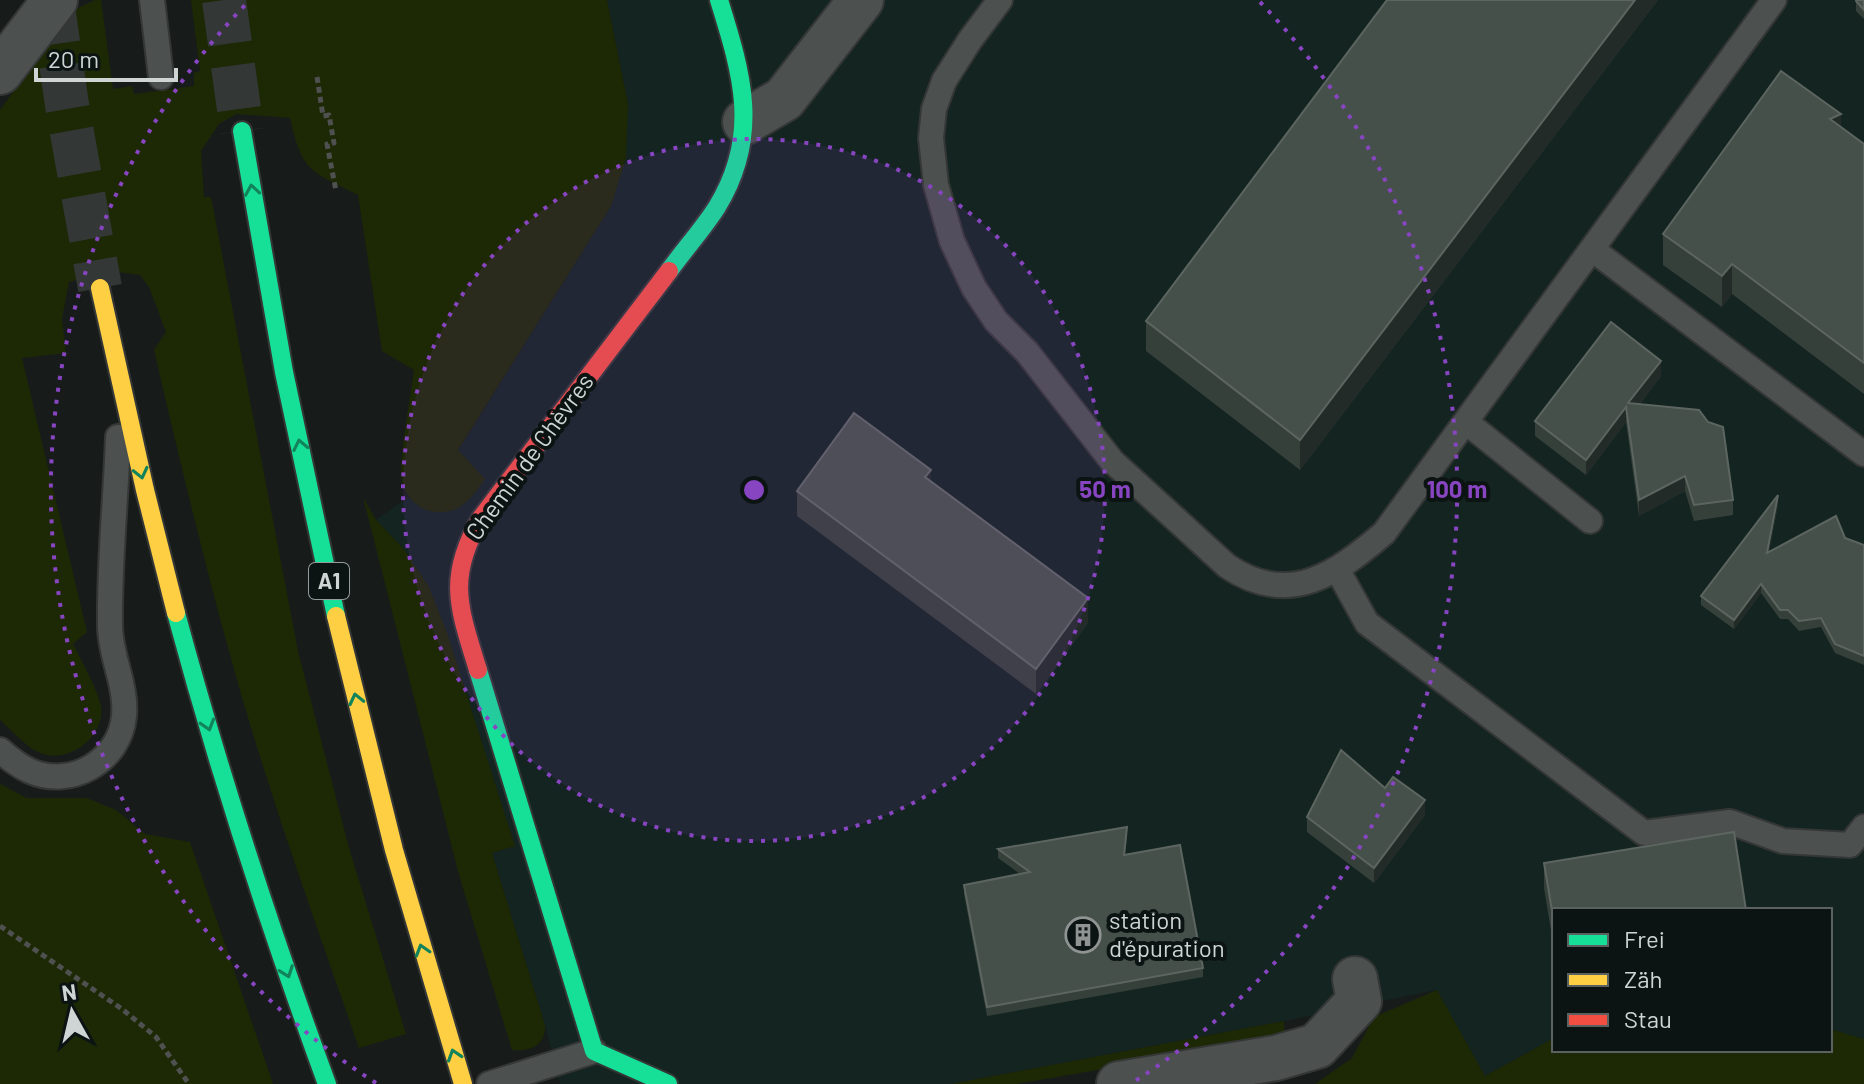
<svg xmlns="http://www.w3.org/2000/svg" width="1864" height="1084" font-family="Barlow,sans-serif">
	<rect width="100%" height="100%" fill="#171c1b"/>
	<polygon fill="#142421" points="607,0 1864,0 1864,1039 1830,1029 1830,910 1554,910 1554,1038 1485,1076 1436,990 1284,1021 951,1084 560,1084 545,1025 492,853 515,846 376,520 408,497 422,508 485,479 458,451 611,206 628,104"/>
	<g fill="#1d2805">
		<path d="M95 0H101L113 89 132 86 134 94 194 86V73L200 71 191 0H607L628 104 626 158 611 206 458 450 485 479C473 496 461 514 437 512 419 511 407 499 402 482 398 464 411 393 414 370L382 351 358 195C311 171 302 173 290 118L236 114 219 124 201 151 204 197H211L298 651 349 848 406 1034 359 1048C316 924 271 800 235 673 205 566 179 458 154 350L166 332 149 287 140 275 109 271 69 282 62 319 66 353 22 358 87 632 73 644C81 660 98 690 101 706 106 738 66 766 38 752 24 746 11 729 0 720V110L63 23 78 8Z"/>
		<path d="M363 497 376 520 403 548 429 587 447 633 515 846 492 853 545 1025C546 1046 530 1052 512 1050L459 875Z"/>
		<polygon points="0,784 27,798 87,798 116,810 145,834 190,842 273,1084 0,1084"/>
		<polygon points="1437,990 1485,1076 1554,1038 1554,1050 1830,1050 1830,1029 1864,1039 1864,1084 1315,1084 1352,1058 1374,1017"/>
		<polygon points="1284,1021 1285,1038 1016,1084 951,1084"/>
	</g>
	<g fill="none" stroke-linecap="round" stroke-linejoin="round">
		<g stroke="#333837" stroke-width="44" stroke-dasharray="44 22" stroke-linecap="butt">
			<polyline points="52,0 67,105 100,288"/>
			<polyline points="224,0 242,131"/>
		</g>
		<defs>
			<g id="lane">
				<polyline points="152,0 161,77"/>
				<path d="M1000 0 970 40 944 81 934 109 931 138 936 185 952 241 974 288 996 321 1027 352 1112 461 1227 566C1289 608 1336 574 1384 533L1774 0"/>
				<polyline points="1593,250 1864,454"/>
				<polyline points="1466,422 1590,521"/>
				<polyline points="1337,569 1367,623 1644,833 1730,822 1783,841 1850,845 1864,827"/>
				<path d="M0 750C9 758 18 766 30 771 71 789 120 761 124 716 127 685 110 656 110 626 109 563 116 499 118 437"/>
				<polyline points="489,1084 594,1051"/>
			</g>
			<g id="street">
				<polyline points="0,72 55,0"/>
				<polyline points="745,122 784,99 861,0"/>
				<polyline points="1119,1084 1276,1058 1317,1046 1359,1001 1355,979"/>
			</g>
			<g id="fast">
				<polyline points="242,131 284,372 336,616"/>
				<path d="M669 271C684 250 703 229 717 207 761 135 742 74 719 0"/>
				<path d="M176 613C219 772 270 929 327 1084"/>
				<polyline points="478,670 594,1051 668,1084"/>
			</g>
			<g id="slow">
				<polyline points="100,288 145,490 176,613"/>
				<polyline points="336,616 394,850 463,1084"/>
			</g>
			<path id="jam" d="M478 670C459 608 446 578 481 518L669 271"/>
		</defs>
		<use href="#lane" stroke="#343736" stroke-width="28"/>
		<use href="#street" stroke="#343736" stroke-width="48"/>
		<use href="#fast" stroke="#343736" stroke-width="22"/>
		<use href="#slow" stroke="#343736" stroke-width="22"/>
		<use href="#jam" stroke="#343736" stroke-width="22"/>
		<g stroke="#4e5150" stroke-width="5" stroke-dasharray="6 4" stroke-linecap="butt">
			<polyline points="317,77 323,116 329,115 334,143 327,144 336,191"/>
			<polyline points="0,926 122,1009 156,1037 189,1084"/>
		</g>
		<use href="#lane" stroke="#4c504f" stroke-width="24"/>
		<use href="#street" stroke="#4c504f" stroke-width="44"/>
		<use href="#fast" stroke="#16e098" stroke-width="18"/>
		<use href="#slow" stroke="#ffcf43" stroke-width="18"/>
		<use href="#jam" stroke="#f24e42" stroke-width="18"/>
	</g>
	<g fill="#36403b">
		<polygon points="1387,0 1658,0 1300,470 1146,351 1146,321"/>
		<polygon points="1864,0 1864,19 1856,11 1856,1"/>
		<polygon points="1841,127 1864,144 1864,394 1732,294 1722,307 1663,265 1663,234"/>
		<polygon points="1661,376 1639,405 1733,500 1733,515 1694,521 1685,491 1639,516 1626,422 1586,475 1535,436 1535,421"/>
		<polygon points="931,481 1088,623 1036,694 797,516 797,491"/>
		<polygon points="1778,505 1769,552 1845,538 1864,545 1864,665 1835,653 1821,627 1799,631 1788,619 1780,619 1761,593 1734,629 1701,605 1701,596"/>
		<polygon points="1385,788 1425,815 1374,883 1307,832 1307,817"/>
		<polygon points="1127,836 1125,855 1203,968 1203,977 987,1016 964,894 964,885 1020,874 998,858 998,849"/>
		<polygon points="1544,863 1554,910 1554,948 1544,888"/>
	</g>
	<g fill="#222b27">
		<polygon points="1635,0 1658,0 1300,470 1300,440"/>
		<polygon points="1841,114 1841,145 1830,119"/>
		<polygon points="1732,264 1732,294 1722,307 1722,276"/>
		<polygon points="1661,361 1661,376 1628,419 1628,403"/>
		<polygon points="1626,407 1626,422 1586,475 1586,460"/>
		<polygon points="931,470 931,494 925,477"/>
		<polygon points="1685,476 1685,491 1639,516 1639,500"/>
		<polygon points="1778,495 1778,505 1767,562 1767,553"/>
		<polygon points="1761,584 1761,593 1734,629 1734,620"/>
		<polygon points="1088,598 1088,623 1036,694 1036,669"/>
		<polygon points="1425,800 1425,815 1374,883 1374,868"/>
	</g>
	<g fill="#46504b" stroke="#5c6560" stroke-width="2">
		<polygon points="1387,0 1635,0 1300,440 1146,321"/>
		<polygon points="1857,0 1864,0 1864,10 1856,1"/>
		<polygon points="1781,71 1841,114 1830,119 1864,144 1864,363 1732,264 1722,276 1663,234"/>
		<polygon points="1611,322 1661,361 1628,403 1699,410 1708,422 1723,427 1733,500 1694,505 1685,476 1639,500 1626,407 1586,460 1535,421"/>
		<polygon points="854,413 931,470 925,477 1088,598 1036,669 797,491"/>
		<polygon points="1778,495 1767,553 1836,516 1845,538 1864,545 1864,656 1835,644 1821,618 1799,621 1788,610 1780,610 1761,584 1734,620 1701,596"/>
		<polygon points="1341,750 1385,788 1393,777 1425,800 1374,868 1307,817"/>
		<polygon points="1127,827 1124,855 1180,845 1203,968 987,1007 964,885 1030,872 998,849"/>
		<polygon points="1734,832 1746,910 1554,910 1554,923 1544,863"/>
	</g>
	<defs><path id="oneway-chevron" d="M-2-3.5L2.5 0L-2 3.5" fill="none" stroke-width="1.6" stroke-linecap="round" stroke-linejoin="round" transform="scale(2)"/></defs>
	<g stroke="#12845c">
		<use href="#oneway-chevron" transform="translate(252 190) rotate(-99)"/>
		<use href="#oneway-chevron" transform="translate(300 445) rotate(-102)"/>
		<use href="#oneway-chevron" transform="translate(141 473) rotate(77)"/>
		<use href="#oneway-chevron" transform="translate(356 699) rotate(-103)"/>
		<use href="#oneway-chevron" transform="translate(208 725) rotate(73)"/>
		<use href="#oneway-chevron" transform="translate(422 950) rotate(-107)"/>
		<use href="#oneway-chevron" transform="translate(287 972) rotate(70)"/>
		<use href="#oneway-chevron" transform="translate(454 1055) rotate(-108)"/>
	</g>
	<circle cx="754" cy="490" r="351" fill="#8845c2" fill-opacity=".12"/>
	<g fill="none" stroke="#8845c2" stroke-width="4" stroke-dasharray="4 8">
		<circle cx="754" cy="490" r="351"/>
		<path d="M376 1083A703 703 0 0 1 248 2M1260 2A703 703 0 0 1 1132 1083"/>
	</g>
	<defs>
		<symbol id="building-ring" viewBox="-11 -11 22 22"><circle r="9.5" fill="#0c1413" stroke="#8f9493" stroke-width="1.5"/><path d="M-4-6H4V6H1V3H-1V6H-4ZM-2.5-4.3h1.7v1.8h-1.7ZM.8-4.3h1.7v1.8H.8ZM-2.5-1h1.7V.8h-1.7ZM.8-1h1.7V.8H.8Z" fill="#8f9493"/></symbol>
	</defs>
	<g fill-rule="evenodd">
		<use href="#building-ring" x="1063" y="915" width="40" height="40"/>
	</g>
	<g text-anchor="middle" stroke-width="8" stroke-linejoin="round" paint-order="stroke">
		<rect fill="#0c1413" stroke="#949b9a" stroke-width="2" x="309" y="563" width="40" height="36" rx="6"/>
		<g font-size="22" font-weight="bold" fill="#cfd5d4">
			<text x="329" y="589">A1</text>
		</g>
		<g font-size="24" fill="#cfd5d4" stroke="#0c1413">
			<text transform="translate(530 457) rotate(-54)" y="8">Chemin de Chèvres</text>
		</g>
		<g font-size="24" fill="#cfd5d4" stroke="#0c1413" text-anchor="start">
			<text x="1109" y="929">station<tspan x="1109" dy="28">d'épuration</tspan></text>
		</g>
	</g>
	<circle cx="754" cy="490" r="12" fill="#8845c2" stroke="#0c1413" stroke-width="4"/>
	<g font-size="24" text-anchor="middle" font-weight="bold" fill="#8845c2" stroke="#0c1413" stroke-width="8" stroke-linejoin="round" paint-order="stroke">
		<text x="1105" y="498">50 m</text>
		<text x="1457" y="498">100 m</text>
	</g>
	<rect x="1552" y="908" width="280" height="144" fill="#0c1413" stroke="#5a6160" stroke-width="2"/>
	<rect x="1568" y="934" width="40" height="12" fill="#16e098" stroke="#5a6160" stroke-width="2"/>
	<text x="1624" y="948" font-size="24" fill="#cfd5d4">Frei</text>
	<rect x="1568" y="974" width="40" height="12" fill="#ffcf43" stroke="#5a6160" stroke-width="2"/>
	<text x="1624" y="988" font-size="24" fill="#cfd5d4">Zäh</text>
	<rect x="1568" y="1014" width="40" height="12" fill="#f24e42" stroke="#5a6160" stroke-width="2"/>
	<text x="1624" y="1028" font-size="24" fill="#cfd5d4">Stau</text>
	<g transform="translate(72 1012) rotate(352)" stroke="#0c1413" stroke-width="6" paint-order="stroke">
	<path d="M0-6L14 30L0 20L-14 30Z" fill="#cfd5d4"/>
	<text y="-12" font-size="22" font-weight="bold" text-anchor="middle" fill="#cfd5d4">N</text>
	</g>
	<path d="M36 68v12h140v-12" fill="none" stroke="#cfd5d4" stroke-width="4"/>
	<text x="48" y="68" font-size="24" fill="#cfd5d4" stroke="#0c1413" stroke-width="6" paint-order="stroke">20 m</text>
</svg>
